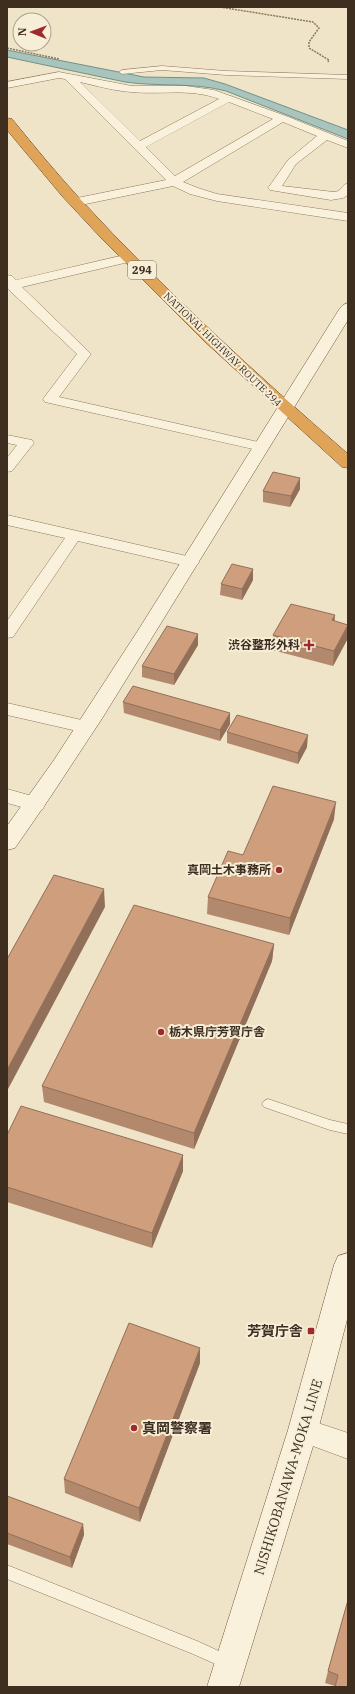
<svg xmlns="http://www.w3.org/2000/svg" width="355" height="1694" font-family="'IBM Plex Serif','Noto Sans JP',serif">
	<rect width="100%" height="100%" fill="#f0e4c8"/>
	<path fill="#a9c4bc" stroke="#6f938a" d="M7 50 144 77 204 78 225 84 348 130V139L226 91C192 82 159 87 125 82L7 57Z"/>
	<g fill="none" stroke-linecap="round" stroke-linejoin="round">
		<defs>
			<g id="lane">
				<polygon points="162,66 226,71 348,75 348,79 226,75 162,70 122,74 119,72 122,70"/>
				<polygon points="268,1099 330,1120 348,1124 348,1134 330,1130 264,1107 262,1104 264,1101"/>
				<polygon points="7,1565 197,1641 234,1658 236,1663 234,1668 229,1670 193,1654 7,1579"/>
			</g>
			<g id="street">
				<path d="M59 72 132 86H186L214 90 286 116 348 141V148L327 140 296 164 282 186 334 192C341 192 342 185 348 183V195L343 198 331 200 270 190 268 188 288 160 317 136 283 122 183 182 198 188 217 194 348 213V221L217 201 190 194 173 186 76 206 72 205 70 202 72 199 166 180 65 79 59 78 7 88V82ZM80 82C97 86 115 91 132 92 161 95 191 88 219 99L140 141ZM229 102 273 119 175 176 146 147Z"/>
				<polygon points="129,254 133,255 135,258 133,261 22,287 91,354 59,397 267,444 269,447 267,450 262,451 45,402 43,399 77,354 7,288 7,275 12,276 16,280"/>
				<polygon points="7,435 32,440 34,443 12,471 7,472 7,458 17,445 7,443"/>
				<polygon points="7,515 191,557 197,559 199,562 197,565 191,567 78,541 13,637 7,638 7,621 65,538 7,525"/>
				<polygon points="7,703 86,721 92,723 95,727 92,731 86,733 7,715"/>
				<polygon points="7,789 43,799 45,804 43,809 36,811 7,803"/>
				<polygon points="303,1418 348,1433 348,1459 294,1439 290,1430 294,1421"/>
			</g>
			<g id="secondary">
				<polygon points="348,303 348,320 103,717 51,796 15,848 7,850 7,826 54,760 137,632 340,308 343,305"/>
				<polygon points="348,1253 348,1316 318,1430 239,1687 207,1687 288,1430 334,1265 338,1256"/>
			</g>
			<path id="highway" d="M7 118 12 119C34 146 57 174 81 200 164 290 255 373 348 454V468L342 467 203 340 103 240 62 196 7 130Z"/>
		</defs>
		<use href="#lane" stroke="#8d765c" stroke-width="1"/>
		<use href="#street" stroke="#8d765c" stroke-width="1"/>
		<use href="#secondary" stroke="#6f573f" stroke-width="1"/>
		<use href="#highway" stroke="#5b4430" stroke-width="1"/>
		<g stroke="#8d765c" stroke-width="1.5" stroke-dasharray="2 1" stroke-linecap="butt">
			<polyline points="220,7 313,22 319,28 309,42 309,48 329,60 328,62"/>
			<polyline points="7,48 59,59"/>
		</g>
		<use href="#lane" fill="#faf1dc" fill-rule="evenodd"/>
		<use href="#street" fill="#faf1dc" fill-rule="evenodd"/>
		<use href="#secondary" fill="#faf1dc" fill-rule="evenodd"/>
		<use href="#highway" fill="#e0a458" fill-rule="evenodd"/>
	</g>
	<g fill="#b2896c">
		<polygon points="300,489 290,507 263,502 263,491"/>
		<polygon points="253,569 253,580 242,600 220,595 221,584"/>
		<polygon points="334,621 347,640 333,666 272,650 273,635"/>
		<polygon points="198,634 198,645 174,685 142,677 142,666"/>
		<polygon points="123,702 230,724 220,741 124,713"/>
		<polygon points="227,732 307,747 298,764 227,743"/>
		<polygon points="334,819 289,935 207,914 208,897 243,855"/>
		<polygon points="274,944 272,961 194,1149 44,1102 42,1086"/>
		<polygon points="7,1135 183,1171 152,1248 7,1202"/>
		<polygon points="200,1363 140,1522 65,1493 64,1479"/>
		<polygon points="7,1496 83,1524 84,1535 72,1568 7,1544"/>
		<polygon points="348,1600 348,1687 335,1686 325,1683 328,1671"/>
	</g>
	<g fill="#916f58">
		<polygon points="300,478 300,489 290,507 291,496"/>
		<polygon points="253,569 253,580 242,600 242,589"/>
		<polygon points="335,615 334,630 332,620"/>
		<polygon points="348,625 347,640 333,666 334,651"/>
		<polygon points="198,634 198,645 174,685 174,674"/>
		<polygon points="230,713 230,724 220,741 220,730"/>
		<polygon points="308,735 307,747 298,764 298,753"/>
		<polygon points="336,802 334,819 289,935 290,918"/>
		<polygon points="104,889 105,907 7,1091 7,1070"/>
		<polygon points="274,944 272,961 194,1149 194,1133"/>
		<polygon points="183,1155 183,1171 152,1248 152,1233"/>
		<polygon points="200,1348 200,1363 140,1522 139,1508"/>
		<polygon points="83,1524 84,1535 72,1568 70,1557"/>
	</g>
	<g fill="#cf9f7d" stroke="#916f58">
		<polygon points="273,472 300,478 291,496 263,491"/>
		<polygon points="232,564 253,569 242,589 221,584"/>
		<polygon points="291,604 335,615 332,620 348,625 334,651 273,635"/>
		<polygon points="167,626 198,634 174,674 142,666"/>
		<polygon points="133,686 230,713 220,730 123,702"/>
		<polygon points="237,715 308,735 298,753 227,732"/>
		<polygon points="273,786 336,802 290,918 208,897 228,851 243,855"/>
		<polygon points="54,875 104,889 7,1070 7,959"/>
		<polygon points="134,905 274,944 194,1133 42,1086"/>
		<polygon points="21,1106 183,1155 152,1233 7,1187 7,1135"/>
		<polygon points="129,1323 200,1348 139,1508 64,1479"/>
		<polygon points="7,1496 83,1524 70,1557 7,1533"/>
		<polygon points="348,1600 348,1687 335,1687 338,1675 328,1671"/>
	</g>
	<g fill="#9e2a2b" stroke="#f7eed8" stroke-width="1.5">
		<path d="M307 639h4v4h4v4h-4v4h-4v-4h-4v-4h4z"/>
		<circle cx="279" cy="870" r="4"/>
		<circle cx="161" cy="1032" r="4"/>
		<rect x="307" y="1327" width="8" height="8" rx="2"/>
		<circle cx="134" cy="1428" r="4"/>
	</g>
	<g text-anchor="middle" stroke-width="4" stroke-linejoin="round" paint-order="stroke">
		<g font-size="10" fill="#3d2e20" stroke="#f7eed8">
			<text transform="translate(223 349) rotate(44)" y="4">NATIONAL HIGHWAY ROUTE 294</text>
		</g>
		<rect fill="#f7eed8" stroke="#756857" stroke-width="1" x="128" y="261" width="28" height="18" rx="3"/>
		<g font-size="11" font-weight="bold" fill="#3d2e20">
			<text x="142" y="274">294</text>
		</g>
		<g font-size="12" font-weight="bold" fill="#3d2e20" stroke="#f7eed8" text-anchor="end">
			<text x="300" y="649">渋谷整形外科</text>
			<text x="271" y="874">真岡土木事務所</text>
			<text x="169" y="1036" text-anchor="start">栃木県庁芳賀庁舎</text>
		</g>
		<g font-size="14" font-weight="bold" fill="#3d2e20" stroke="#f7eed8" text-anchor="end">
			<text x="303" y="1336">芳賀庁舎</text>
			<text x="142" y="1433" text-anchor="start">真岡警察署</text>
		</g>
		<g font-size="14" fill="#3d2e20" stroke="#f7eed8">
			<text transform="translate(288 1477) rotate(-73)" y="5">NISHIKOBANAWA-MOKA LINE</text>
		</g>
	</g>
	<rect width="355" height="1694" fill="none" stroke="#3d2e20" stroke-width="16"/>
	<g transform="translate(32 32) rotate(271)"><circle r="19" fill="#f7eed8" stroke="#ada18e"/>
	<path d="M0-3L7 15L0 10L-7 15Z" fill="#9e2a2b"/>
	<text y="-6" font-size="11" font-weight="bold" text-anchor="middle" fill="#3d2e20">N</text>
	</g>
</svg>
